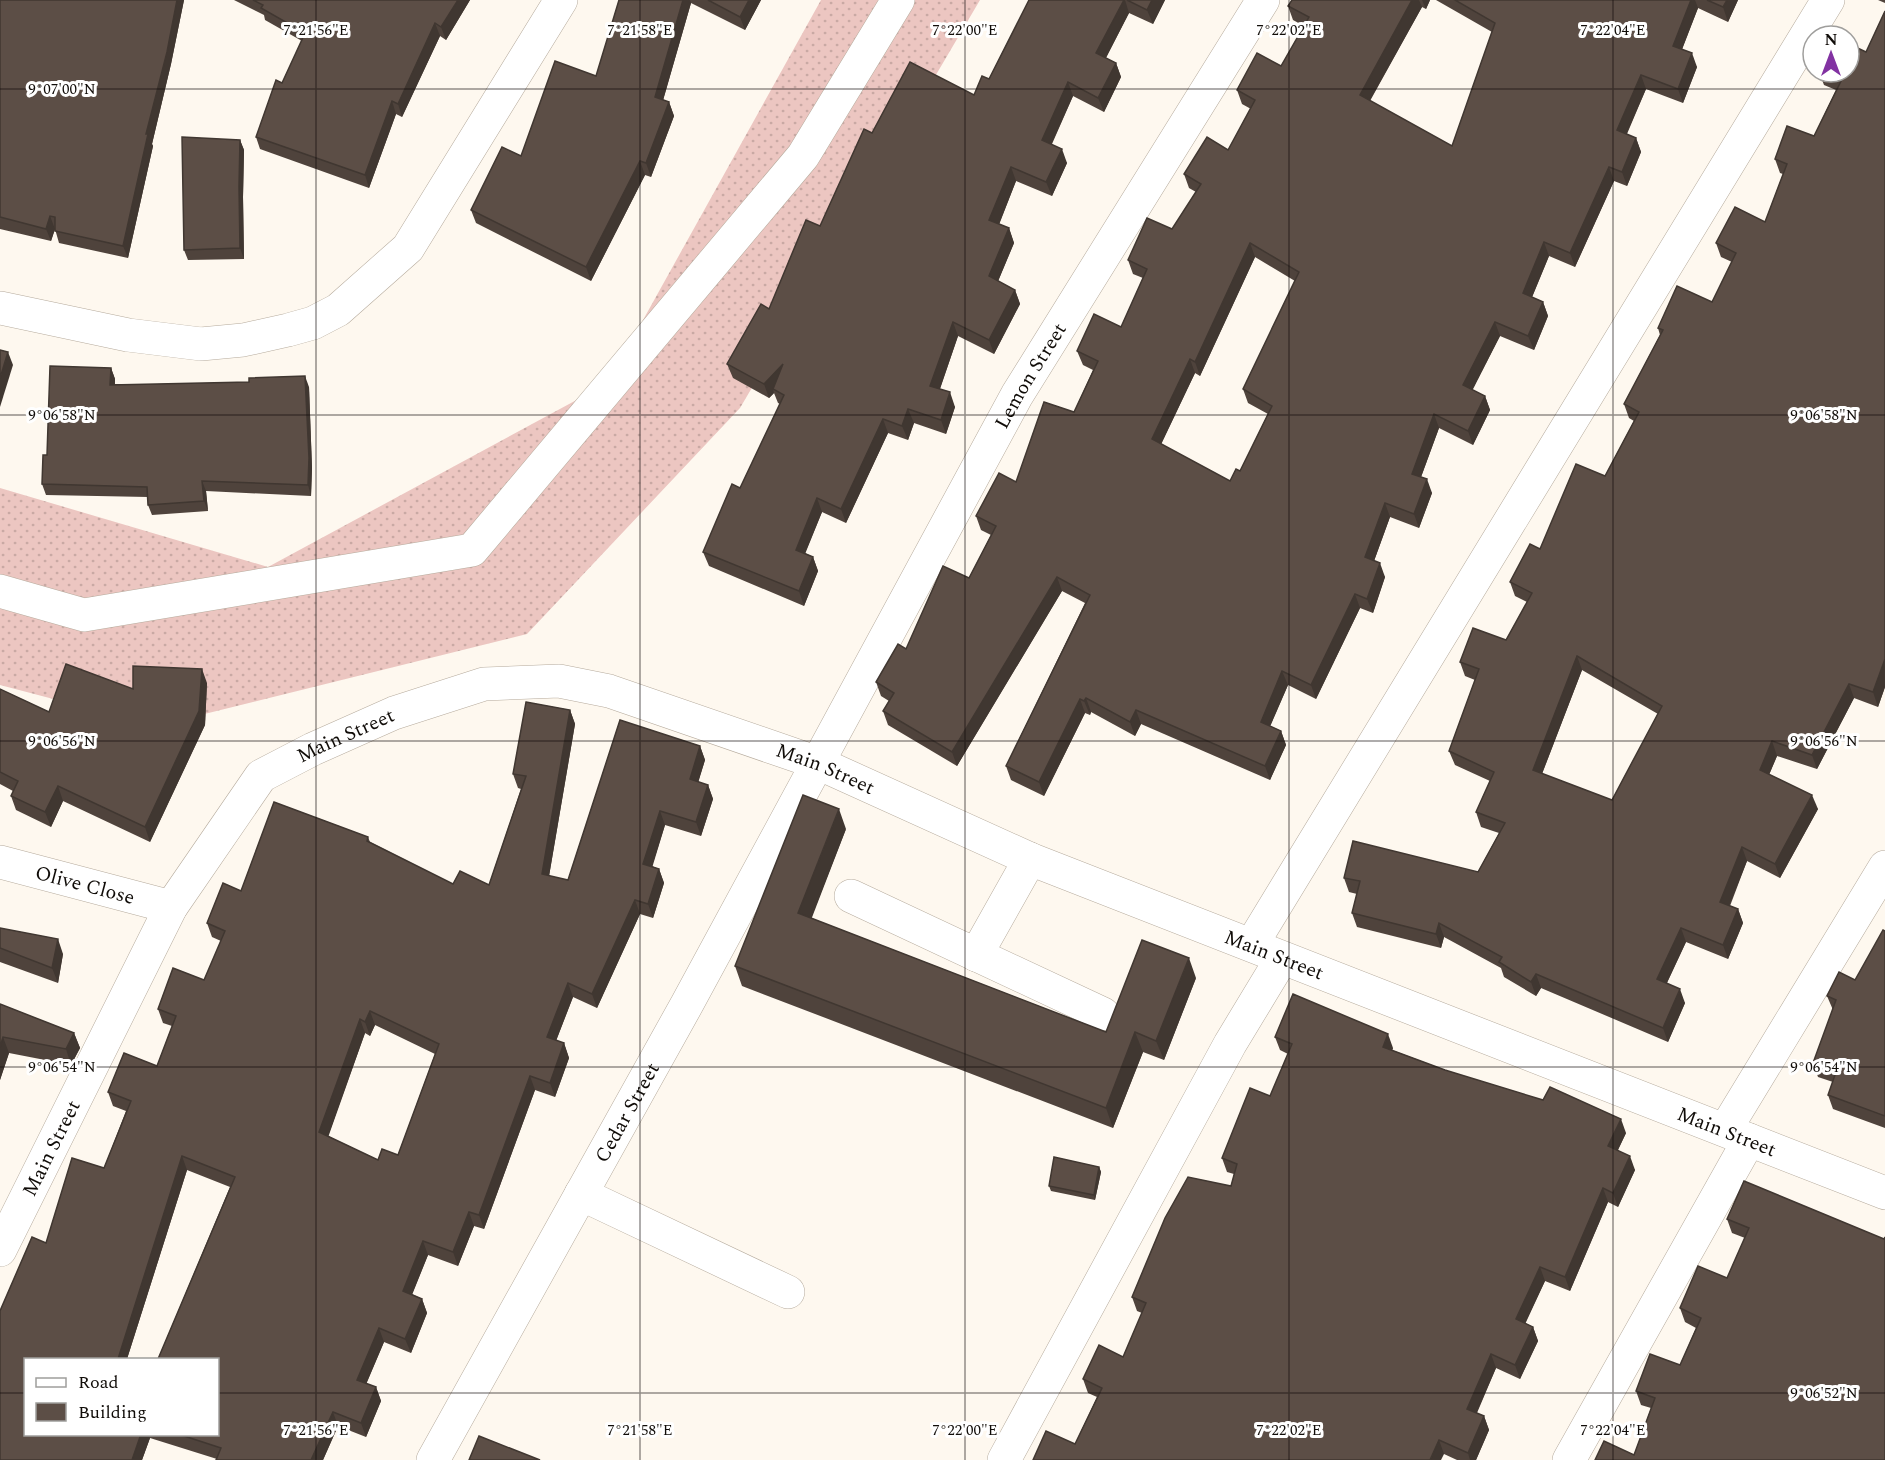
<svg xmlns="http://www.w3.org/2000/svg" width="1885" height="1460" font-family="Spectral,serif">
	<defs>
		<pattern id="grass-dots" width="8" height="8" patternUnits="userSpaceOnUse" patternTransform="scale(1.5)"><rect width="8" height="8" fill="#ecc6c1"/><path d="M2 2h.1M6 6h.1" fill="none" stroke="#c9a9a4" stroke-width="1.8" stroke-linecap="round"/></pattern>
	</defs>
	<rect width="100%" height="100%" fill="#fef8ef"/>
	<polygon fill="url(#grass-dots)" points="821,0 980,0 740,408 527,634 156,726 0,685 0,488 268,567 608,383"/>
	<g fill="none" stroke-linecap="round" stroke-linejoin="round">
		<defs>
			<g id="minor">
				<polyline points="0,308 128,335 201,344 243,340 288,330 313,323 338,310 408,248 561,0"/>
				<polyline points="0,591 84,615 472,550 803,156 898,0"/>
				<path id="s1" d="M0 862 171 907"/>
				<polyline points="851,896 1103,1014"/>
				<polyline points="1252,944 1828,0"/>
				<polyline points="976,955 1030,859"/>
				<polyline points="1725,1130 1885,867"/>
				<polyline points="581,1194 788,1292"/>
				<path id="s2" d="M0 1250 171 907 261 776 313 749 394 713 484 684 559 681 609 691 818 763 1030 859 1885 1193"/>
				<path id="s3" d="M433 1460 687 1004 1017 395 1263 0"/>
				<polyline points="1004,1460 1230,1044 1282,958"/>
				<polyline points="1569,1460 1749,1140"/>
			</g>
		</defs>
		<use href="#minor" stroke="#b6ab9d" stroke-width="34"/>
		<use href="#minor" stroke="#fff" stroke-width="33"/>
	</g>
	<g fill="#4f433c" fill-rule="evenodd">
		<polygon points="0,0 184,0 171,64 152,144 153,146 128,258 59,243 55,229 51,241 0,229"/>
		<polygon points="234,0 470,0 446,40 440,36 402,117 396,114 369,188 260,149 256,137 302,41 265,20 264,15"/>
		<polygon points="619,0 761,0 745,30 691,3 663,100 669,102 674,116 651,177 645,175 591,281 476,223 471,210 596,76"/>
		<polygon points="1029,0 1165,0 1153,24 1129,13 1106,58 1116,63 1121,77 1104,112 1073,96 1052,144 1067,163 1052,196 1016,181 999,224 1009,228 1014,243 998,281 1015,290 1020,304 994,354 958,336 940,389 955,407 946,434 914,423 908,440 888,433 846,523 822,512 805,553 813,557 818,571 804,606 709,566 703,552 740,488 780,404 778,403 774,393 769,398 733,378 727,364 769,309 820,226 872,133 974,95 989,79"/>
		<path d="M1292 0H1430L1426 9 1422 7 1370 101 1452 146 1492 32 1436 0H1738L1728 22 1698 8 1682 49 1697 67 1683 103 1646 89 1627 134 1636 138 1641 152 1627 186 1614 181 1575 267 1549 256 1532 297 1543 302 1548 316 1534 350 1500 336 1472 390 1485 396 1490 410 1473 445 1439 428 1421 477 1432 493 1419 528 1390 517 1374 561 1385 577 1373 613 1360 608 1316 699 1288 685 1270 726 1281 731 1286 745 1270 780 1141 724 1135 736 1091 712 1090 715 1085 713 1044 796 1011 780 1006 766 1085 603 1062 591 957 766 888 725 883 711 889 701 881 696 876 682 969 578 991 535 981 530 976 516 1016 482 1074 412 1093 370 1083 365 1077 351 1121 327 1143 278 1133 274 1128 260 1172 229 1196 192 1189 188 1184 174 1228 150 1251 109 1242 104 1237 90 1281 66 1304 26 1293 20 1288 6ZM1255 257 1295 281 1243 389 1248 403 1268 414 1240 471 1230 481 1161 444 1195 373 1200 376Z"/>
		<polygon points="1878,0 1885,0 1885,3"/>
		<path d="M1885 11V687L1878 707 1854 698 1817 769 1777 756 1769 775 1818 809 1780 878 1747 861 1730 906 1738 909 1743 923 1728 959 1686 942 1667 983 1685 1003 1668 1042 1541 988 1536 996 1504 977 1501 968 1444 937 1441 948 1357 927 1352 913 1357 894 1349 892 1344 878 1478 872 1499 833 1481 827 1476 812 1490 781 1455 765 1449 751 1475 680 1465 676 1460 662 1506 640 1527 602 1515 596 1510 582 1605 476 1634 421 1629 418 1624 404 1660 335 1658 328 1712 302 1732 262 1721 257 1716 243 1765 222 1783 174 1780 173 1775 159 1814 136 1836 90 1824 85 1819 72H1849L1866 52ZM1582 670 1658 714 1612 800 1542 774Z"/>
		<polygon points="240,140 244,150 243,197 244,259 188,260 184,250"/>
		<polygon points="111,368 115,379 115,384 309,387 312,468 311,496 206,491 208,511 152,515 148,505 148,497 46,495 42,484 47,455"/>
		<polygon points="207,683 205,725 150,842 63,801 51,827 16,810 11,796 13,791 0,784 0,689 49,712 133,689"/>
		<path d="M526 702 570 710 575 724 549 876 568 880 620 720 700 746 705 760 698 782 708 785 713 799 701 836 665 825 652 866 659 869 664 883 653 918 640 914 597 1008 573 997 556 1041 564 1043 569 1058 555 1097 535 1090 484 1229 474 1226 458 1266 428 1255 412 1294 422 1299 427 1313 411 1353 384 1342 366 1384 376 1387 381 1401 366 1437 338 1426 323 1460H216L217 1459 150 1438 142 1460H0V1311L32 1237 46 1243 72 1158 104 1168 126 1111 113 1106 108 1092 124 1053 157 1066 172 1026 163 1023 158 1009 173 968 204 980 221 941 212 937 207 923 223 883 241 891 274 802 368 837 370 842 453 884 460 871 489 885 521 789 518 788 513 774ZM375 1025 435 1054 398 1155 382 1149 378 1160 328 1136 365 1033 370 1036ZM187 1170 230 1187 158 1359H218V1434H26V1359H127Z"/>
		<polygon points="846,829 811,918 1106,1032 1196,978 1164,1060 1143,1052 1113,1128 742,986 735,966"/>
		<polygon points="0,928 63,954 58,983 0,962"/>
		<polygon points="1885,931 1885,1128 1833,1109 1828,1095 1833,1082 1818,1077 1813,1063 1833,1010 1827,996 1855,980"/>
		<polygon points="0,1004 74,1033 80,1048 71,1065 9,1053 0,1080"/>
		<polygon points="1275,1037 1393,1048 1392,1050 1445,1070 1626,1133 1618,1150 1635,1170 1618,1207 1608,1202 1570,1291 1545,1281 1525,1323 1533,1327 1538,1341 1520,1379 1496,1368 1477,1413 1484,1416 1489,1430 1476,1460 1457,1460 1444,1454 1075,1444 1097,1397 1088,1393 1083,1379 1123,1357 1142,1313 1137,1311 1132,1297 1231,1186 1234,1174 1227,1172 1222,1158 1270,1096 1288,1054 1280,1050"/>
		<polygon points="1099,1167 1101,1172 1095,1200 1051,1191 1049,1186"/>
		<polygon points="1744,1181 1885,1460 1634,1455 1651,1408 1641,1405 1636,1391 1680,1365 1696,1328 1685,1322 1680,1308 1727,1278 1745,1238 1732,1233 1727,1219"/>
	</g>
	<g fill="#403731">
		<polygon points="177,0 184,0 171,64 152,144 153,146 128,258 123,246 146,134"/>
		<polygon points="458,0 470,0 446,40 441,27"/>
		<polygon points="683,0 690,0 691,3 660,111 655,97"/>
		<polygon points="749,0 761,0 745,30 740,17"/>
		<polygon points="1124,0 1125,0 1129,13 1101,67 1096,53"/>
		<polygon points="1152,0 1165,0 1153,24 1147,10"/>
		<polygon points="1412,0 1419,0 1422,7 1365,109 1360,95"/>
		<polygon points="1422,0 1430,0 1426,9"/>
		<polygon points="1691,0 1695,0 1698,8 1678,60 1673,46"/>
		<polygon points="1727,0 1738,0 1728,22 1723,7"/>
		<polygon points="435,23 440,36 402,117 398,104"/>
		<polygon points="1692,53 1697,67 1683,103 1678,89"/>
		<polygon points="1116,63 1121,77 1104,112 1098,98"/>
		<polygon points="1641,75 1646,89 1622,144 1617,130"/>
		<polygon points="1068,82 1073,96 1047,154 1042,140"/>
		<polygon points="392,101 396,114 369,188 365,175"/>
		<polygon points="669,102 674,116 651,177 646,163"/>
		<polygon points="1636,138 1641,152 1627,186 1622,172"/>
		<polygon points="240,140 244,150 243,197 244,259 240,248 239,187"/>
		<polygon points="1062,149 1067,163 1052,196 1046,182"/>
		<polygon points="640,161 645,175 591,281 586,267"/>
		<polygon points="1011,167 1016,181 995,235 989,220"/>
		<polygon points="1609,167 1614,181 1575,267 1570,253"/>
		<polygon points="50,216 55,229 51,241 46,229"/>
		<polygon points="1009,228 1014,243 994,291 989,276"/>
		<polygon points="1544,242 1549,256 1528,307 1523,293"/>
		<polygon points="1250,243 1255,257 1200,376 1195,362"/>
		<polygon points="1015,290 1020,304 994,354 989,340"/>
		<polygon points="1543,302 1548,316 1534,350 1528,336"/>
		<polygon points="953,322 958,336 936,400 930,386"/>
		<polygon points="1495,322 1500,336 1468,399 1463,385"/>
		<polygon points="8,352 13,365 0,407 0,378"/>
		<polygon points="1190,359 1195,373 1157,453 1152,439"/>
		<polygon points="783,364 773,389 774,393 769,398 764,384"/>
		<polygon points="111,368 115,379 114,395 110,385"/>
		<polygon points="305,376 309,387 312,468 311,496 308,485"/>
		<polygon points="950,392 955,407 946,434 941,420"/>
		<polygon points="1485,396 1490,410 1473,445 1468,431"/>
		<polygon points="908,409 914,423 908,440 902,426"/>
		<polygon points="1434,414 1439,428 1417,488 1412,474"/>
		<polygon points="883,419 888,433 846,523 841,509"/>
		<polygon points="1427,479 1432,493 1419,528 1414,514"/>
		<polygon points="202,481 206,491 208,511 204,501"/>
		<polygon points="817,498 822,512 801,564 796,550"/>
		<polygon points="1385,503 1390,517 1370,572 1365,557"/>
		<polygon points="813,557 818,571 804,606 799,591"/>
		<polygon points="1380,563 1385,577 1373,613 1367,599"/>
		<polygon points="1057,577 1062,591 957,766 952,752"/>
		<polygon points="1355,594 1360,608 1316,699 1311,685"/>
		<polygon points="1577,656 1582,670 1538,784 1533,770"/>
		<polygon points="1885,659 1885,687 1878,707 1873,692"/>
		<polygon points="202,669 207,683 205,725 150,842 145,827"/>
		<polygon points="1282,671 1288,685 1266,736 1261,722"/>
		<polygon points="1849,684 1854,698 1817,769 1812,755"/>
		<polygon points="1086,698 1091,712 1090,715 1084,701"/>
		<polygon points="1080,699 1085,713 1044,796 1039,782"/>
		<polygon points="570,710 575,724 547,888 542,874"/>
		<polygon points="1136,710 1141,724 1135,736 1130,722"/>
		<polygon points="1281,731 1286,745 1270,780 1265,766"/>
		<polygon points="1772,741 1777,756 1765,784 1760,770"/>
		<polygon points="700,746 705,760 695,793 690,779"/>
		<polygon points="708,785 713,799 701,836 696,822"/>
		<polygon points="58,786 63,801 51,827 45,812"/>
		<polygon points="1812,795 1818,809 1780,878 1775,864"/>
		<polygon points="839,809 846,829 806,933 798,913"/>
		<polygon points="660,811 665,825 649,878 643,864"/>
		<polygon points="1742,847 1747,861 1725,916 1720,902"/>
		<polygon points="659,869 664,883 653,918 648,904"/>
		<polygon points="635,900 640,914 597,1008 592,994"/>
		<polygon points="1738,909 1743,923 1728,959 1723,945"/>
		<polygon points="1439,923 1444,937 1441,948 1436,934"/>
		<polygon points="1681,928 1686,942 1662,993 1657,979"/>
		<polygon points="58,939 63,954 58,983 52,968"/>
		<polygon points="1189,958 1196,978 1164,1060 1156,1041"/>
		<polygon points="1536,974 1541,988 1536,996 1531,982"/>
		<polygon points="568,983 573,997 552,1051 547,1037"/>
		<polygon points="1680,989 1685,1003 1668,1042 1663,1028"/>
		<polygon points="370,1011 375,1025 370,1036 365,1022"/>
		<polygon points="360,1019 365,1033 325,1146 319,1132"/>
		<polygon points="1135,1032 1143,1052 1113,1128 1106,1108"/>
		<polygon points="74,1033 80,1048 71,1065 66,1049"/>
		<polygon points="1388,1034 1393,1048 1388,1061 1383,1047"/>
		<polygon points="3,1037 9,1053 0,1080 0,1047"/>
		<polygon points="564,1043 569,1058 555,1097 550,1083"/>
		<polygon points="530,1076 535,1090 484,1229 479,1215"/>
		<polygon points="1621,1119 1626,1133 1613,1160 1608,1146"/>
		<polygon points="182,1156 187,1170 127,1359 118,1359"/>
		<polygon points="1630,1156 1635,1170 1618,1207 1613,1193"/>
		<polygon points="1099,1167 1101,1172 1095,1200 1094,1195"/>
		<polygon points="1603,1188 1608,1202 1570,1291 1565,1277"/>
		<polygon points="469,1212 474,1226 458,1266 453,1252"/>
		<polygon points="423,1241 428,1255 408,1305 403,1291"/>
		<polygon points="1540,1267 1545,1281 1521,1333 1516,1319"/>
		<polygon points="422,1299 427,1313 411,1353 405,1339"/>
		<polygon points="1533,1327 1538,1341 1520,1379 1515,1365"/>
		<polygon points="379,1328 384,1342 362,1394 357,1380"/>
		<polygon points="1491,1354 1496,1368 1472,1423 1467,1409"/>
		<polygon points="376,1387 381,1401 366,1437 361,1423"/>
		<polygon points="333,1412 338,1426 323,1460 311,1460"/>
		<polygon points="1484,1416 1489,1430 1476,1460 1470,1460 1468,1453"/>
		<polygon points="141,1434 149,1434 150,1438 142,1460 132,1460"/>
		<polygon points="1439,1440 1444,1454 1441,1460 1430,1460"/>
	</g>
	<g fill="#5c4e46" stroke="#403731" stroke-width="1.5" fill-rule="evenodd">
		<polygon points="0,0 177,0 167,52 146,134 148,134 123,246 55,231 55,217 50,216 46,229 0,217"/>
		<polygon points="253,0 458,0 441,27 435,23 398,104 392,101 365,175 256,137 276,80 282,83 305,33 261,8 263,5"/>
		<polygon points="619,0 683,0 655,97 669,102 646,163 640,161 586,267 471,210 502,147 521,156 555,61 596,76"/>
		<polygon points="708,0 749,0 740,17"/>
		<polygon points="1029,0 1124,0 1096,53 1116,63 1098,98 1068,82 1042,140 1062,149 1046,182 1011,167 989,220 1009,228 989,276 1015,290 989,340 953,322 930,386 950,392 941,420 908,409 902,426 883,419 841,509 817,498 796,550 813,557 799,591 703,552 732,484 740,488 784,395 773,389 783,364 764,384 727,364 761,304 769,309 806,220 820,226 864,129 872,133 910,62 974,95 982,76 989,79"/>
		<polygon points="1127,0 1152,0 1147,10"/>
		<path d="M1292 0H1412L1360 95 1452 146 1495 23 1455 0H1691L1673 46 1692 53 1678 89 1641 75 1617 130 1636 138 1622 172 1609 167 1570 253 1544 242 1523 293 1543 302 1528 336 1495 322 1463 385 1485 396 1468 431 1434 414 1412 474 1427 479 1414 514 1385 503 1365 557 1380 563 1367 599 1355 594 1311 685 1282 671 1261 722 1281 731 1265 766 1136 710 1130 722 1086 698 1084 701 1080 699 1039 782 1006 766 1090 595 1057 577 952 752 883 711 894 693 876 682 898 644 906 649 943 566 969 578 996 526 976 516 999 473 1016 482 1044 402 1074 412 1098 361 1077 351 1094 314 1121 327 1147 269 1128 260 1147 218 1172 229 1201 184 1184 174 1207 137 1228 150 1255 100 1237 90 1257 53 1281 66 1309 17 1288 6ZM1250 243 1299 272 1243 389 1272 406 1240 471 1236 469 1230 481 1152 439 1190 359 1195 362Z"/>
		<polygon points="1707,0 1727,0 1723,7"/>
		<path d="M1885 11V659L1873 692 1849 684 1812 755 1772 741 1760 770 1812 795 1775 864 1742 847 1720 902 1738 909 1723 945 1681 928 1657 979 1680 989 1663 1028 1536 974 1531 982 1499 962 1502 957 1439 923 1436 934 1352 913 1360 881 1344 878 1353 841 1478 872 1505 823 1476 812 1494 772 1449 751 1479 669 1460 662 1473 628 1506 640 1532 593 1510 582 1530 544 1540 549 1576 464 1605 476 1639 412 1624 404 1663 330 1658 328 1677 286 1712 302 1736 253 1716 243 1735 207 1765 222 1787 164 1775 159 1787 126 1814 136 1841 81 1821 72H1849V44L1866 52ZM1577 656 1662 706 1612 800 1533 770Z"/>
		<polygon points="182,137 240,140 239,187 240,248 184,250"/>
		<polygon points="0,350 8,352 0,378"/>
		<polygon points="50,366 111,368 110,385 249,382 249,378 305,376 309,458 308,485 202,481 204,501 148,505 147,487 42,484 43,455 47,455"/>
		<polygon points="66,664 133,689 133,666 202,669 199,711 145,827 58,786 45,812 11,796 18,781 0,772 0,689 49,712"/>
		<path d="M526 702 570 710 542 874 568 880 620 720 700 746 690 779 708 785 696 822 660 811 643 864 659 869 648 904 635 900 592 994 568 983 547 1037 564 1043 550 1083 530 1076 479 1215 469 1212 453 1252 423 1241 403 1291 422 1299 405 1339 379 1328 357 1380 376 1387 361 1423 333 1412 311 1460H216L221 1448 178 1434H218V1359H158L235 1177 182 1156 118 1359H26V1434H141L132 1460H0V1311L32 1237 46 1243 72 1158 104 1168 131 1101 108 1092 124 1053 157 1066 176 1016 158 1009 173 968 204 980 225 931 207 923 223 883 241 891 274 802 368 837 367 841 453 884 460 871 489 885 526 776 513 774ZM370 1011 439 1044 398 1155 382 1149 378 1160 319 1132 360 1019 365 1022Z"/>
		<polygon points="803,795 839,809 798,913 1106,1032 1142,940 1189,958 1156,1041 1135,1032 1106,1108 735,966"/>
		<polygon points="0,928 58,939 52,968 0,948"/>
		<polygon points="1883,930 1885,931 1885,1116 1828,1095 1836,1072 1813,1063 1836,1000 1827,996 1839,972 1855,980"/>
		<polygon points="1293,994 1388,1034 1383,1047 1445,1070 1543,1100 1550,1087 1621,1119 1608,1146 1630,1156 1613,1193 1603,1188 1565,1277 1540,1267 1516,1319 1533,1327 1515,1365 1491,1354 1467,1409 1484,1416 1468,1453 1439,1440 1430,1460 1033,1460 1046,1431 1075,1444 1102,1388 1083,1379 1099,1345 1123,1357 1146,1303 1132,1297 1165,1218 1188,1177 1231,1186 1237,1164 1222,1158 1250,1088 1270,1096 1292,1044 1275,1037"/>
		<polygon points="0,1004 74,1033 66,1049 3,1037 0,1047"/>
		<polygon points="1054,1157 1099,1167 1094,1195 1049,1186"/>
		<polygon points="1744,1181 1884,1239 1885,1237 1885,1460 1595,1460 1604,1441 1634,1455 1655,1398 1636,1391 1650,1354 1680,1365 1701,1318 1680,1308 1698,1266 1727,1278 1749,1228 1727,1219"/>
		<polygon points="479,1436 540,1460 469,1460"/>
	</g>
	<path fill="none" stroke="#100c08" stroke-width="1.5" stroke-opacity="0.45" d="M316 0V1460M640 0V1460M965 0V1460M1289 0V1460M1613 0V1460M0 89H1885M0 415H1885M0 741H1885M0 1067H1885M0 1393H26M218 1393H1885"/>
	<g text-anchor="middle" stroke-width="6" stroke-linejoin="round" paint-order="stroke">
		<g font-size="20" fill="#100c08" stroke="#fff">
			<text dy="7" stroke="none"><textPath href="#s3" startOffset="1238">Lemon Street</textPath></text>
			<text dy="7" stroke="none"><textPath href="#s2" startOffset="636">Main Street</textPath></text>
			<text dy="7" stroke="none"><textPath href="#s2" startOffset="1140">Main Street</textPath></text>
			<text dy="7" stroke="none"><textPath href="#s1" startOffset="88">Olive Close</textPath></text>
			<text dy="7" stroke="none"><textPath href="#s2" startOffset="1626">Main Street</textPath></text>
			<text dy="7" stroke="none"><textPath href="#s3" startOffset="398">Cedar Street</textPath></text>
			<text dy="7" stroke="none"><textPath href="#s2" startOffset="2112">Main Street</textPath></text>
			<text dy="7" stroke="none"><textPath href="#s2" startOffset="114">Main Street</textPath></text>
		</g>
	</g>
	<g font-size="15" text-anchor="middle" fill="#100c08" stroke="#fff" stroke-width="6" stroke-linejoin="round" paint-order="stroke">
		<text x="316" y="35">7°21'56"E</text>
		<text x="640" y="35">7°21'58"E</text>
		<text x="965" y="35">7°22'00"E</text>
		<text x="1289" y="35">7°22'02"E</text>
		<text x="1613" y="35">7°22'04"E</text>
		<text x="62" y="94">9°07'00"N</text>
		<text x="62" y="420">9°06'58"N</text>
		<text x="1824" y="420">9°06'58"N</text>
		<text x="62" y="746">9°06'56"N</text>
		<text x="1824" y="746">9°06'56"N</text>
		<text x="62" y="1072">9°06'54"N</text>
		<text x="1824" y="1072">9°06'54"N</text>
		<text x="1824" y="1398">9°06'52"N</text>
		<text x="316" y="1435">7°21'56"E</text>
		<text x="640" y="1435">7°21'58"E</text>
		<text x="965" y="1435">7°22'00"E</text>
		<text x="1289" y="1435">7°22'02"E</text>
		<text x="1613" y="1435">7°22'04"E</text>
	</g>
	<rect x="24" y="1358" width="195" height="78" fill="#ffffff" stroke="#9f9e9c" stroke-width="1.5"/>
	<rect x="36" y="1378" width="30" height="9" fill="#ffffff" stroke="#9f9e9c" stroke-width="1.5"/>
	<text x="78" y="1388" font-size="18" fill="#100c08">Road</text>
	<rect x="36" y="1403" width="30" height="18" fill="#5c4e46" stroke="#9f9e9c" stroke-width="1.5"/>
	<text x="78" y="1418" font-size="18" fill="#100c08">Building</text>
	<g transform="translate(1831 54)"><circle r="28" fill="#ffffff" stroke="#9f9e9c" stroke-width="1.5"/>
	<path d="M0-4.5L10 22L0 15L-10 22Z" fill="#8232a2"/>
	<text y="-9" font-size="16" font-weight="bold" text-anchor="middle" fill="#100c08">N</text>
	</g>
</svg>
